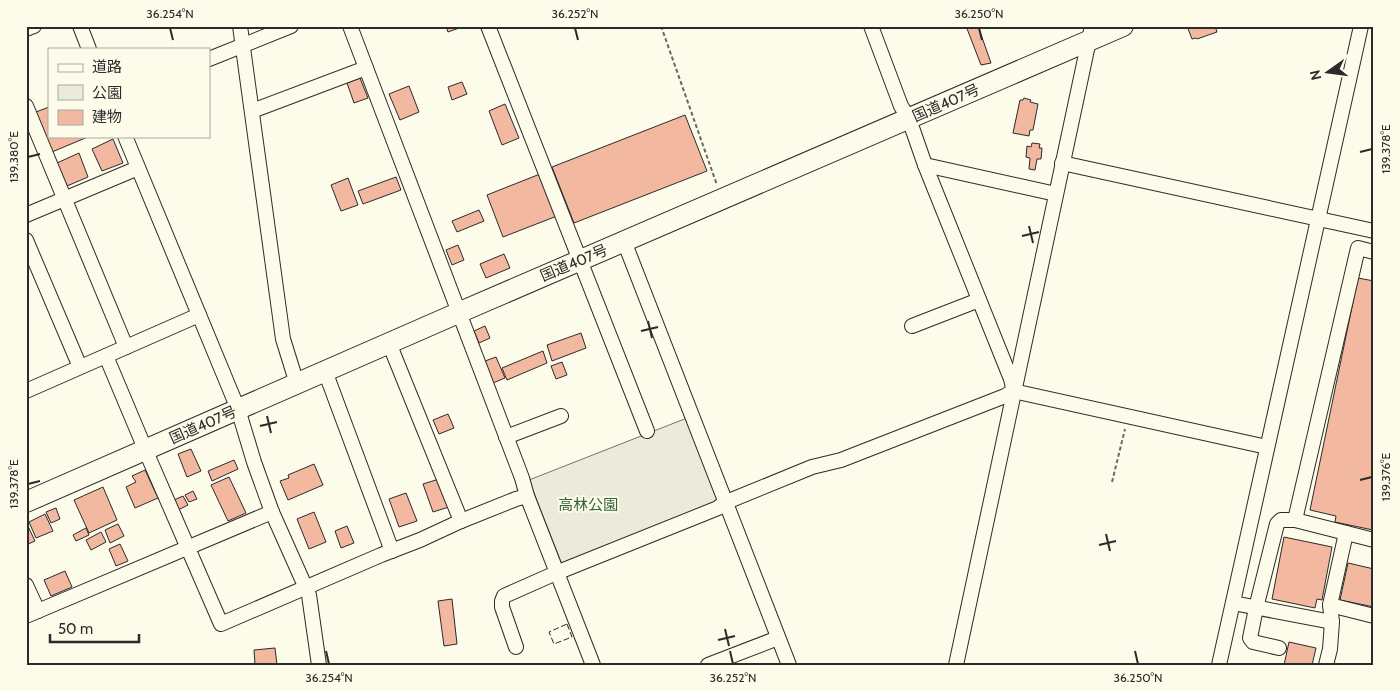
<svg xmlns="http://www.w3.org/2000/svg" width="1400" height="691" font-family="Cabin,'Noto Sans JP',sans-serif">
	<rect width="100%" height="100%" fill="#fdfbea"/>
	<polygon fill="#ecebdb" stroke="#74746e" points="687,418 717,498 714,502 565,564 561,562 529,480"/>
	<g fill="#f2b8a0" stroke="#2b2b2b">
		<polygon points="446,26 462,26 462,27 448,32"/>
		<polygon points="966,26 978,26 991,63 981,65"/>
		<polygon points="1187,26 1215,26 1217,32 1197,39 1196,38 1192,39"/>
		<polygon points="360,78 368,98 354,103 347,83"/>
		<polygon points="462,82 467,94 452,100 448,87"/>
		<polygon points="409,86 419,112 400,120 389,94"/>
		<polygon points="1024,98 1031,100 1030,102 1038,104 1033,130 1030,130 1029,136 1013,133 1020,100 1023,100"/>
		<polygon points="505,104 519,138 502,145 489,111"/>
		<polygon points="49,107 49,136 90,136 52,152 36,112"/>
		<polygon points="685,115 707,171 574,223 552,167"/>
		<polygon points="113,139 123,163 102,171 92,149"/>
		<polygon points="1032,143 1040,144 1039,148 1042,148 1041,159 1037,159 1035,170 1029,169 1030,158 1026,157 1027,146 1031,147"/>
		<polygon points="79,153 88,177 67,186 57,163"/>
		<polygon points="540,174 557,216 503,237 487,195"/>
		<polygon points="396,177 401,190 363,204 358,191"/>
		<polygon points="348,178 358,205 341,211 331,185"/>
		<polygon points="479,210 484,221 457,232 452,221"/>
		<polygon points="458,245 464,260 452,265 446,250"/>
		<polygon points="504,254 510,268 486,278 480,264"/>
		<polygon points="1358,278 1374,281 1373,530 1335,522 1336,516 1310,510"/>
		<polygon points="485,326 490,338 479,343 474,331"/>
		<polygon points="581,333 586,348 552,361 547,345"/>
		<polygon points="543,351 547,363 507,380 502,368"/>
		<polygon points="496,357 505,378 493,383 485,361"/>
		<polygon points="562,362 567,375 556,379 551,366"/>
		<polygon points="448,414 454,428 439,434 433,420"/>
		<polygon points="191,449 201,471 187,477 178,454"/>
		<polygon points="234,460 238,469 212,481 208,471"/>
		<polygon points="314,464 323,485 288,500 280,481 289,478 288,475"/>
		<polygon points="145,470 158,498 135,508 126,487 136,482 132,476"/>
		<polygon points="229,477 246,513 228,521 211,485"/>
		<polygon points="439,479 449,507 433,512 423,484"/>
		<polygon points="103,487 117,520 89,533 74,500"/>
		<polygon points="193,491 197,499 189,502 185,495"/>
		<polygon points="406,493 417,521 399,527 389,499"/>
		<polygon points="183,496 188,505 178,510 174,500"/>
		<polygon points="56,508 60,519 51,523 46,512"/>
		<polygon points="314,512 326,542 309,549 297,519"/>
		<polygon points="45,514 53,531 36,538 29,522"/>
		<polygon points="26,522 35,541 26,545"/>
		<polygon points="118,524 124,536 110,543 105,530"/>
		<polygon points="347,526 354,543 341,548 335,531"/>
		<polygon points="86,528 89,535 76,541 73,535"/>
		<polygon points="101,532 106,542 91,550 86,540"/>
		<polygon points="1284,537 1332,547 1322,600 1317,599 1315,608 1272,599"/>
		<polygon points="120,544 128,561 116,566 109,549"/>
		<polygon points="1348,563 1374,569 1374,607 1340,600"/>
		<polygon points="65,571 72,587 51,596 44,580"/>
		<polygon points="452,599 457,644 444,646 438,601"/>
		<polygon points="1289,642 1316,648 1312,665 1284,665"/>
		<polygon points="275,648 277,665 255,665 254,650"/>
	</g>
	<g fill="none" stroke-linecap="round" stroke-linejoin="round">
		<defs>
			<g id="minor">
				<polyline points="80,26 89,49"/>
				<polyline points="240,26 283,339 297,384"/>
				<polyline points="350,26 522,478 527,496 593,665"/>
				<polyline points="488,26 647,431"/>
				<polyline points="871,26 901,106 909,119 925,165 1011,379 1013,388"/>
				<polyline points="26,29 34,26"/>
				<polyline points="209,59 291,26"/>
				<polyline points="26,106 126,347"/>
				<polyline points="252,111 366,68"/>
				<polyline points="125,136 238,409 254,462 272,512 309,595 319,665"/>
				<polyline points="1062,163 1374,231"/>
				<polyline points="925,165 1056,194"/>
				<polyline points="26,215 138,168"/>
				<polyline points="26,240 80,367"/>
				<polyline points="624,241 789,665"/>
				<polyline points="912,326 979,300"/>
				<polyline points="389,343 461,521"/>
				<polyline points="106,356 151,463 221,624 381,555 420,540 461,521 516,499 527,496"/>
				<polyline points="325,371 392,551"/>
				<polyline points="26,391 199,315"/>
				<polyline points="506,437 561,416"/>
				<polyline points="1295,520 1358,248 1374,252"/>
				<polyline points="26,585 38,611"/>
				<polyline points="1233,603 1332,622"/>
				<polyline points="1330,605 1374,616"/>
				<polyline points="26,616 272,512"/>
				<polyline points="516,647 502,607 502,601 504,596 556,573 718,508 724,503 812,467 841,460 1005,396 1013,391 1267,447"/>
				<polyline points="1279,648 1253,642 1250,638 1256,608 1277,524 1281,520 1295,520 1374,540"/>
				<polyline points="708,665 778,638"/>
				<polyline points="956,665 1092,26"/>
				<polyline points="1219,665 1361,26"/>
				<polyline points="1326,665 1330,649 1332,622 1330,605 1346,533"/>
			</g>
			<polyline id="highway" points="26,502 458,313 1123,26"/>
		</defs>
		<use href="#minor" stroke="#2b2b2b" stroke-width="16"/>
		<use href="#highway" stroke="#2b2b2b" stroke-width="22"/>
		<g stroke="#6a6964" stroke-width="2" stroke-dasharray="4 2.5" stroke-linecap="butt">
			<polyline points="661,26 717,185"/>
			<polyline points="1112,482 1125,429"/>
		</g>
		<use href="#minor" stroke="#fdfbea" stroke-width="14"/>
		<use href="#highway" stroke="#fdfbea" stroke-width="20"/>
		<polygon stroke="#2b2b2b" stroke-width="1" stroke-dasharray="6 2.5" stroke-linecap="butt" points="567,624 572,637 554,644 549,632"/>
	</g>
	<path fill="none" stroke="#2b2b2b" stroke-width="2" d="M170 28 173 40M575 28 578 40M979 28 982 40M1360 152 1372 149M28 157 40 154M1029 226 1033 243M1022 236 1039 232M648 321 652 338M641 331 658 327M267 416 271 433M260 426 277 422M1360 480 1372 477M28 484 40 481M1106 534 1110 551M1099 545 1116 541M725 629 729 646M718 640 735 636M326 651 329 664M730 651 733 664M1135 651 1138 664"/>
	<g text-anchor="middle" stroke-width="4" stroke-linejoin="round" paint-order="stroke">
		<g font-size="15" fill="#2b2b2b" stroke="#fdfbea">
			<text transform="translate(946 103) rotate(-24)" y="5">国道407号</text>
			<text transform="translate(574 263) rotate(-23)" y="5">国道407号</text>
			<text transform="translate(203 425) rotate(-24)" y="5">国道407号</text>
		</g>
		<g font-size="15" fill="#34623c" stroke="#fdfbea">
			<text x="588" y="510">高林公園</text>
		</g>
	</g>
	<rect width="1400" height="691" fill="none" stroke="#fdfbea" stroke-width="55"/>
	<rect x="48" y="48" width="162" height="90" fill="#fdfbea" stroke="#a9a89e"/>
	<rect x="58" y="64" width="25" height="8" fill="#fdfbea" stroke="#a9a89e"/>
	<text x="92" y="72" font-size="15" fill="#2b2b2b">道路</text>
	<rect x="58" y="85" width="25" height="15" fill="#ecebdb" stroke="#a9a89e"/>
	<text x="92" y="98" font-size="15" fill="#2b2b2b">公園</text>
	<rect x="58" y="110" width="25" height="15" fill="#f2b8a0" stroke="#a9a89e"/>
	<text x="92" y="122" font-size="15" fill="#2b2b2b">建物</text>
	<g transform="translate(1328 72) rotate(256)" stroke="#fdfbea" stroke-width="4" paint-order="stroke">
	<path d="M0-4L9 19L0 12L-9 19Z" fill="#2b2b2b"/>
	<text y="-8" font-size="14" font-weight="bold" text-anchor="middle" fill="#2b2b2b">N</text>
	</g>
	<path d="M50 634v8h89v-8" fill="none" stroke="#2b2b2b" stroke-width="2.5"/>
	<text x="58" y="634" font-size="15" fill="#2b2b2b" stroke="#fdfbea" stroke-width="4" paint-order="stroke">50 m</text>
	<rect x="28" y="28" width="1344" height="636" fill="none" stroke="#2b2b2b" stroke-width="2"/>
	<g font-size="12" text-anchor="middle" fill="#2b2b2b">
		<text x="170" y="18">36.254°N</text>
		<text x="575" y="18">36.252°N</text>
		<text x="979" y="18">36.250°N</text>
		<text transform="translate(1386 149) rotate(-90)" y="4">139.378°E</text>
		<text transform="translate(14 157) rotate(-90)" y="4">139.380°E</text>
		<text transform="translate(1386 477) rotate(-90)" y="4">139.376°E</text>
		<text transform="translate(14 484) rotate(-90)" y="4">139.378°E</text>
		<text x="329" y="682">36.254°N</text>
		<text x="733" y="682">36.252°N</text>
		<text x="1138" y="682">36.250°N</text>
	</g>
</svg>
